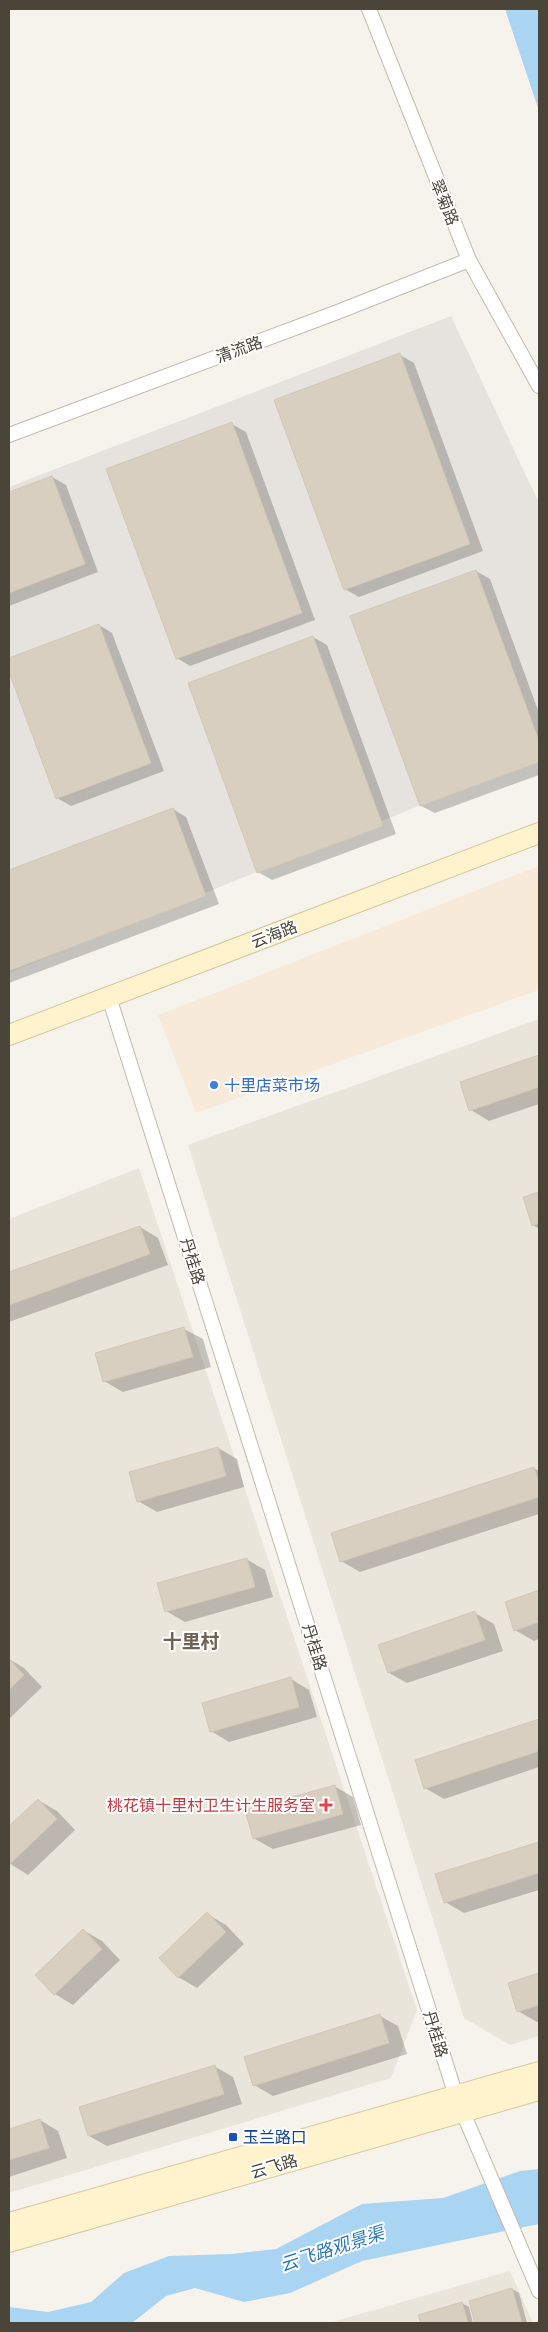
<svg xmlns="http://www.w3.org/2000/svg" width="548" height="2332" font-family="'Public Sans','Noto Sans SC',sans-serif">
	<rect width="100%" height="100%" fill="#f6f3ec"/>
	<g fill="#eae5da">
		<polygon points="539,1019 539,2036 510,2045 464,2018 188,1145"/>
		<polygon points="139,1168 417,2010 391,2078 9,2193 9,1219"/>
		<polygon points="510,2271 533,2323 329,2323"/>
	</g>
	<polygon fill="#f7ead8" points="539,866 539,990 196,1113 158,1015"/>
	<polygon fill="#e6e2dd" points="451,316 539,503 539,757 9,973 9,487"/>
	<g fill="#a9d4f2">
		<polygon points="505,9 539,9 539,111"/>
		<polygon points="539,2169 539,2224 362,2261 290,2293 244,2302 195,2288 166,2296 132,2323 9,2323 9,2307 48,2312 91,2302 124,2273 169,2256 232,2254 276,2249 362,2204 443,2198 520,2171"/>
	</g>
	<g fill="#0003">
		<polygon points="400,355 414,363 483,551 359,597 345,589"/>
		<polygon points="232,424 246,432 315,620 190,666 177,658"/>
		<polygon points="52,477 66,485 98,572 9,606 9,494"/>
		<polygon points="476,571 490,579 539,713 539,775 435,813 421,806"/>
		<polygon points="99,625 112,633 164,771 71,806 57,798 9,668 9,659"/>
		<polygon points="313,637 327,645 396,834 272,880 258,872"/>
		<polygon points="173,809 186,817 219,904 9,983 9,871"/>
		<polygon points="539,1056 539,1104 489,1121 471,1110 461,1083"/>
		<polygon points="539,1193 539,1229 533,1225 524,1198"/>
		<polygon points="140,1227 158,1238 168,1265 9,1322 9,1273"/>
		<polygon points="184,1329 203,1339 211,1367 123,1392 104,1381"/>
		<polygon points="218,1448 237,1459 244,1487 157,1512 138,1501"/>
		<polygon points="534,1468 539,1471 539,1514 360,1572 341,1561"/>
		<polygon points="246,1559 265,1570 273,1597 185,1622 166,1611"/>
		<polygon points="539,1591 539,1639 534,1641 515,1630 506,1603"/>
		<polygon points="475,1613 494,1624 503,1651 407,1683 389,1673"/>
		<polygon points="9,1659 24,1668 42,1687 9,1719"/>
		<polygon points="291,1679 309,1690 317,1717 229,1742 211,1731"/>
		<polygon points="539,1720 539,1767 444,1799 425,1788 416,1760"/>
		<polygon points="334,1786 353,1797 361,1825 273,1849 255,1839 247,1811"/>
		<polygon points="38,1800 57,1811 75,1830 28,1875 9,1863 9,1828"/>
		<polygon points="539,1843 539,1890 464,1913 445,1902 436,1875"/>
		<polygon points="207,1914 226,1925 244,1944 197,1988 178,1977"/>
		<polygon points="83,1930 102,1941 120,1960 73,2005 55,1994"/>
		<polygon points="539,1974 539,2021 537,2022 518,2011 509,1984"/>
		<polygon points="380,2016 398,2026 407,2054 273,2096 254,2085"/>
		<polygon points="214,2066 233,2077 242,2104 107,2146 89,2136"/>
		<polygon points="40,2120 58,2131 67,2158 9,2177 9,2130"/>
		<polygon points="512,2289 519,2293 527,2323 476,2323 470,2302"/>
		<polygon points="462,2303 469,2307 473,2323 422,2323 420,2316"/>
	</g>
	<g fill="#d8cfc1" stroke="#d3c7b4">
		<polygon points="400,353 470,544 344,590 274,400"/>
		<polygon points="232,422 302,613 176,659 106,469"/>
		<polygon points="52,476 85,564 9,593 9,492"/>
		<polygon points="476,570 539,741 539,762 420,806 350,616"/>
		<polygon points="99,624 151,763 56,799 9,672 9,658"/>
		<polygon points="313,636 383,826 257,873 188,683"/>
		<polygon points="173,808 206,896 9,971 9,870"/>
		<polygon points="539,1055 539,1087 469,1111 460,1082"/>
		<polygon points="539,1192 539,1223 532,1226 523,1197"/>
		<polygon points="140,1226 150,1254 9,1305 9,1272"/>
		<polygon points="184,1327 193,1357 103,1382 95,1353"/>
		<polygon points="218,1447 226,1476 137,1502 129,1472"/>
		<polygon points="534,1467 539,1483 539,1497 340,1562 331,1533"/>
		<polygon points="247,1558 255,1587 165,1612 157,1583"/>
		<polygon points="539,1590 539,1622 514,1631 505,1602"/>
		<polygon points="475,1611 485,1640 388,1673 378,1645"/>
		<polygon points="9,1659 24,1675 9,1690"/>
		<polygon points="291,1677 299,1707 210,1732 202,1703"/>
		<polygon points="539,1719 539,1751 424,1789 415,1760"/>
		<polygon points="335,1785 343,1814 253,1839 245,1810"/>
		<polygon points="38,1799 57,1819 9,1865 9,1826"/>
		<polygon points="539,1842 539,1873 444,1903 435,1874"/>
		<polygon points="207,1912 226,1932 178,1978 159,1958"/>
		<polygon points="83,1929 102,1949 54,1995 35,1975"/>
		<polygon points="539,1973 539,2005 517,2012 508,1983"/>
		<polygon points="380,2014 389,2043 253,2086 244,2057"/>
		<polygon points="215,2065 224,2094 88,2136 79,2107"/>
		<polygon points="40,2119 49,2148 9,2160 9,2129"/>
		<polygon points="512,2288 522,2323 475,2323 469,2301"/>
		<polygon points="462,2302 468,2323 421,2323 418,2315"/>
	</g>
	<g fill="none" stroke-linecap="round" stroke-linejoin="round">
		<defs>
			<g id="street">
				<polyline points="369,9 469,260 539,386"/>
				<polyline points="9,435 335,313 469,260"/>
				<polyline points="109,997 456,2096 539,2291"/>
			</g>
			<g id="secondary">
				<polyline points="9,1035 539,833"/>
				<polyline points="9,2223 539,2072"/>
				<polyline points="9,2242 539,2090"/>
			</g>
		</defs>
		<use href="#street" stroke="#c2bbae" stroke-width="16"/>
		<use href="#secondary" stroke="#d6c79b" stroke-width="22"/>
		<use href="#street" stroke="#fff" stroke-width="14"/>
		<use href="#secondary" stroke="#fff3cd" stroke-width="20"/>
	</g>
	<circle fill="#3f7fe0" stroke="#fff" stroke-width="2" cx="214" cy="1085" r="5"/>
	<path fill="#e0444e" stroke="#fff" stroke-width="2" d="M323.5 1797.5h5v5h5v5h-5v5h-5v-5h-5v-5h5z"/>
	<rect fill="#1a4fb4" stroke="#fff" stroke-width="2" x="228" y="2132" width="10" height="10" rx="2.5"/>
	<g text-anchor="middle" stroke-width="4" stroke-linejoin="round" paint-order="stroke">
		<g font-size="16" fill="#4b4439" stroke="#fff">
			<text transform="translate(445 202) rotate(68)" y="6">翠菊路</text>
			<text transform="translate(239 349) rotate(-20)" y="6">清流路</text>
			<text transform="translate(274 934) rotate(-21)" y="6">云海路</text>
			<text transform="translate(193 1261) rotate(73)" y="6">丹桂路</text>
			<text transform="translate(315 1647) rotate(73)" y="6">丹桂路</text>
			<text transform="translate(436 2034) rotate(73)" y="6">丹桂路</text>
			<text transform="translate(274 2166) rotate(-16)" y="6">云飞路</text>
		</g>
		<g font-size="16" fill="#366cbe" stroke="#fff" text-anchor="start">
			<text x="224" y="1091">十里店菜市场</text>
		</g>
		<g font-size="16" fill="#be3a42" stroke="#fff" text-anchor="end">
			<text x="315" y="1811">桃花镇十里村卫生计生服务室</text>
		</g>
		<g font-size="16" fill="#164399" stroke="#fff" text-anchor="start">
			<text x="243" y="2143">玉兰路口</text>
		</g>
		<g font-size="18" font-style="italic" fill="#2e7ab2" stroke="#fff">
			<text transform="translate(332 2249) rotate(-18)" y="6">云飞路观景渠</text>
		</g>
		<g font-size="19" font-weight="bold" fill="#6e6250" stroke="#fff">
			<text x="191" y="1648">十里村</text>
		</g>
	</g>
	<rect width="548" height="2332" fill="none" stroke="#4b4439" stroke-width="20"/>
</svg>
